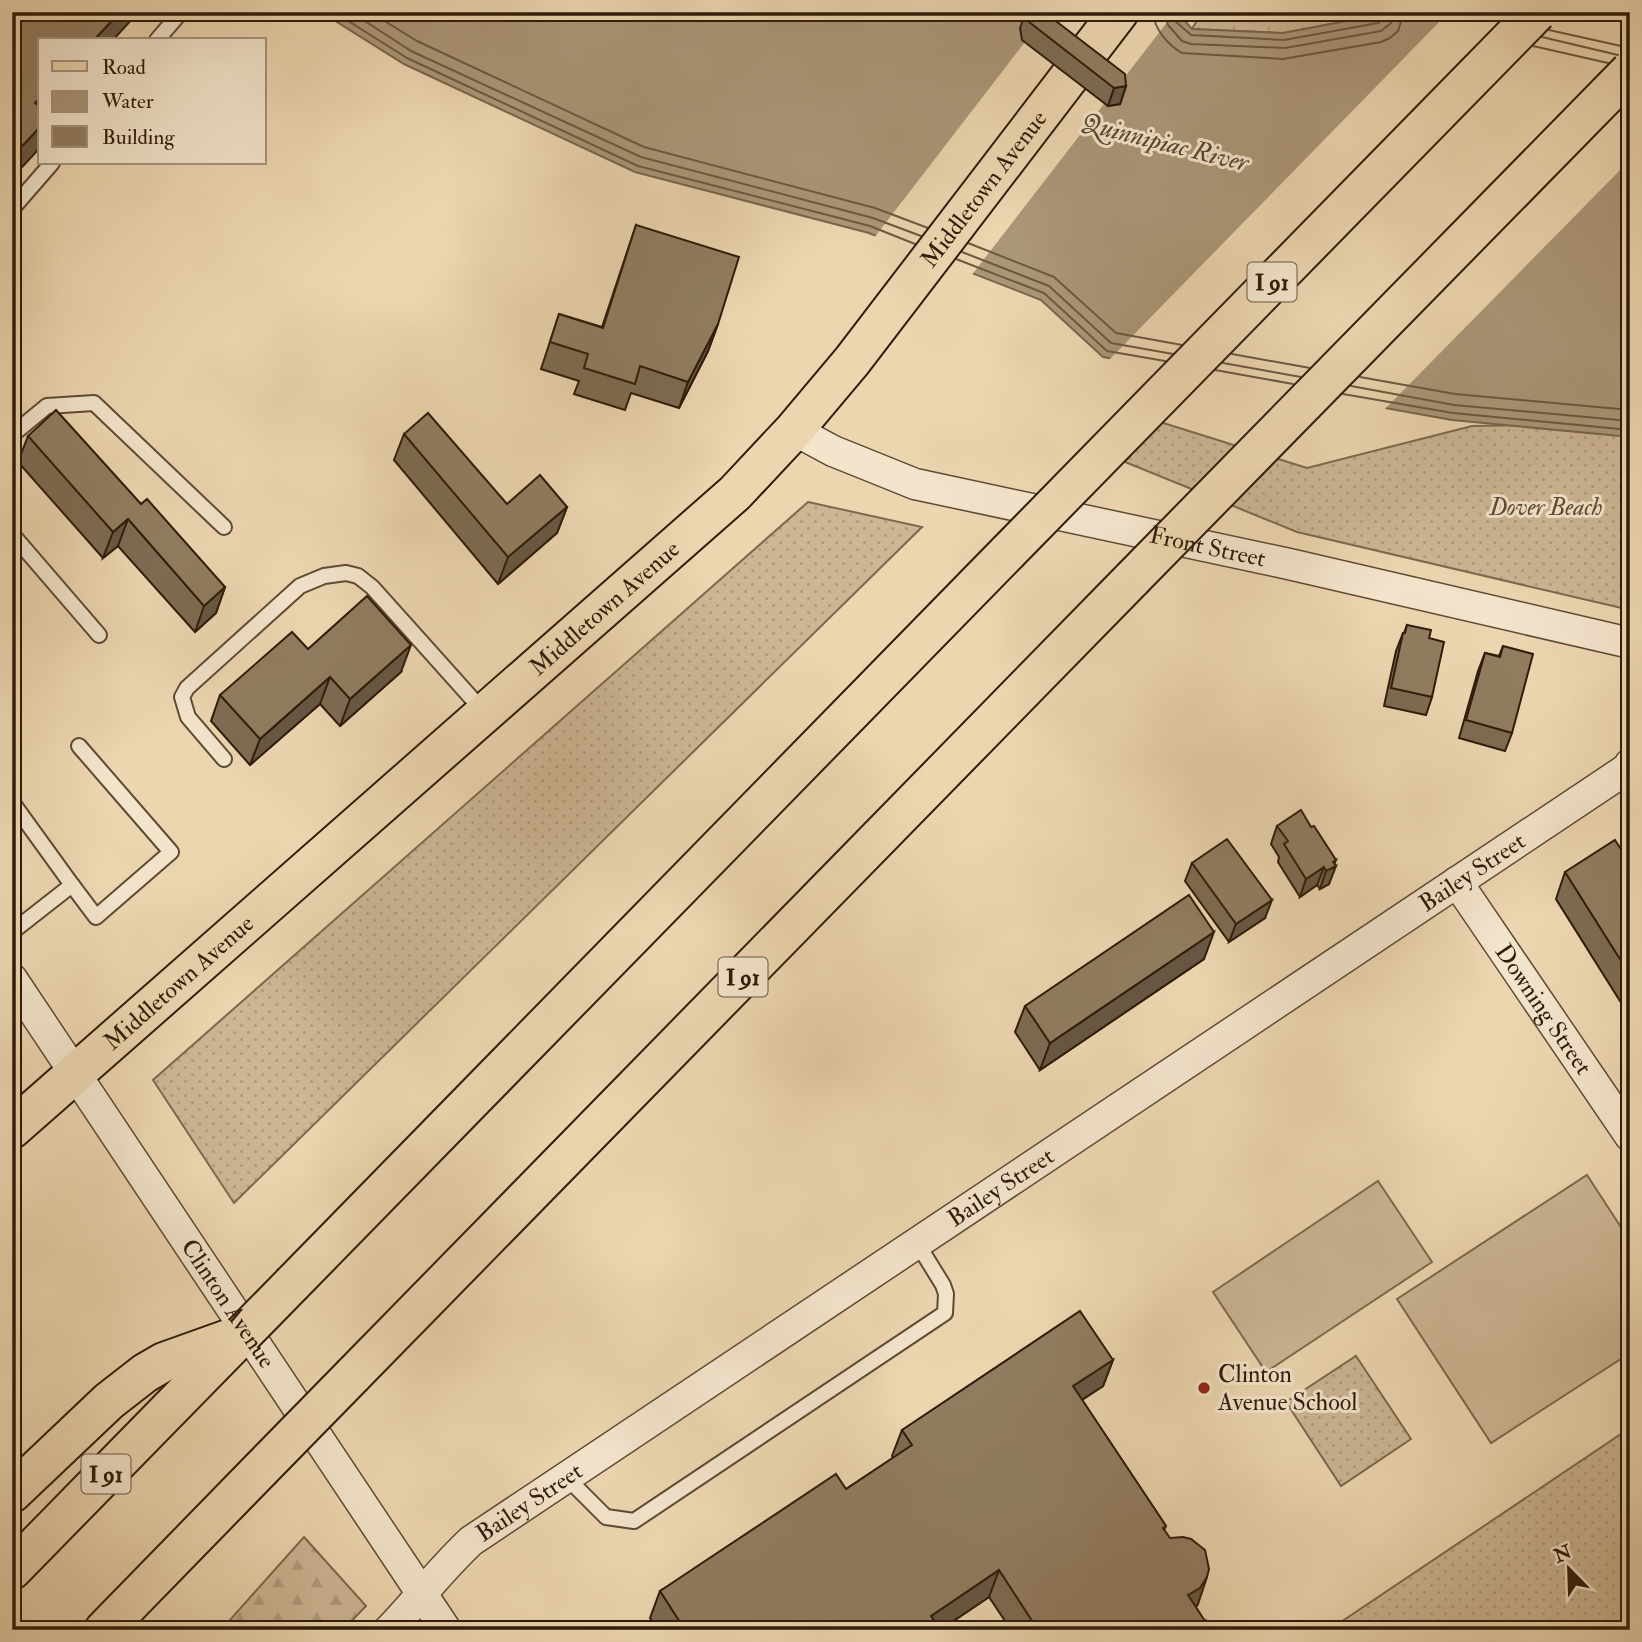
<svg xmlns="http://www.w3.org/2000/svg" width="1642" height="1642" font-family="'IM FELL Double Pica',serif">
	<defs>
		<pattern id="grass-dots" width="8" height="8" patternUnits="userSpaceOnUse" patternTransform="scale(1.75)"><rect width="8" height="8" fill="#ccb694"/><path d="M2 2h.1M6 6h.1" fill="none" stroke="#b09c7e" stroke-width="1.8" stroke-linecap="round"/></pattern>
		<pattern id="forest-firs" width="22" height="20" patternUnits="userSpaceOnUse" patternTransform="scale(1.75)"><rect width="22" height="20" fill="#ccb694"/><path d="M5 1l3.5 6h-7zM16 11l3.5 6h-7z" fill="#b09c7e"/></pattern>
		<pattern id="wetland-marsh" width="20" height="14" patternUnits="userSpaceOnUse" patternTransform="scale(1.75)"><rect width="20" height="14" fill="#ccb694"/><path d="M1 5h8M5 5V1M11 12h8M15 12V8" fill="none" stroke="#b09c7e"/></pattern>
	</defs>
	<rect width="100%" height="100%" fill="#ecd6b0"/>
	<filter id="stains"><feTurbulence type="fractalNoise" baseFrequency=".00286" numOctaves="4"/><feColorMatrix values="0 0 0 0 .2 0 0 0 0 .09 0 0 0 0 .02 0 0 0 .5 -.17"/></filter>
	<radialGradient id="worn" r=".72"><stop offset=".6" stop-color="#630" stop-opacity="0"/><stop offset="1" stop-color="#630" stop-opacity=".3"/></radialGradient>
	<g fill="url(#grass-dots)" stroke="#7d684f" stroke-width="2">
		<polygon points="1141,416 1307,468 1472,426 1579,424 1630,433 1630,610 1297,532 1108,455"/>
		<polygon points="808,502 922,527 234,1203 153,1080"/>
		<polygon points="1356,1356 1411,1439 1341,1486 1286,1402"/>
		<polygon points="1630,1428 1630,1630 1329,1630"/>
	</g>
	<polygon fill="url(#forest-firs)" stroke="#7d684f" stroke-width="2" points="304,1537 366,1606 343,1630 221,1630"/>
	<polygon fill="url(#wetland-marsh)" stroke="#7d684f" stroke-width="2" points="1202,12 1395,12 1283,33 1192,29"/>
	<g fill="#ccb694" stroke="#7d684f" stroke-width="2">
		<polygon points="1587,1175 1630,1241 1630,1353 1491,1443 1397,1299"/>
		<polygon points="1378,1181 1432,1262 1266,1372 1213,1292"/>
	</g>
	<polygon fill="#ab9678" stroke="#79654c" stroke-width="2" points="321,12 1177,12 1192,29 1283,33 1395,12 1504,12 1630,41 1630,437 1452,420 1103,357 1041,300 869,233 635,172 404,64"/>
	<g fill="#ecd6b0">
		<polygon points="1048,12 1175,12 971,276 874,238"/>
		<polygon points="1449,12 1519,12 1630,38 1630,160 1383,411 1107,362"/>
	</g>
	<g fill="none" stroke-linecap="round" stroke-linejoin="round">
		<g stroke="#6c5841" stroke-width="2">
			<polyline points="334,12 407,58 638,166 870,226 915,244"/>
			<polyline points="351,12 411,51 641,157 873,218 921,236"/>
			<polyline points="370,12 417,41 644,147 875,208 928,228"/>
			<path d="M1153 12C1154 29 1168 45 1182 53L1283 59 1381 42 1390 38 1398 31 1404 12"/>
			<polyline points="1164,12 1168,25 1182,41 1191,44 1285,48 1381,31 1391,23 1393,12"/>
			<polyline points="1172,12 1174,20 1191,35 1284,40 1378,23 1383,19 1384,12"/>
			<polyline points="1549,30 1630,48"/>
			<polyline points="1542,37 1618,55"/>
			<polyline points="1533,46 1608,63"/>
			<polyline points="968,243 1054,277 1116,333 1182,345"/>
			<polyline points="962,252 1049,286 1111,343 1173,354"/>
			<polyline points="956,259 1044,293 1107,351 1165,361"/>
			<polyline points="1232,354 1310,368"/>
			<polyline points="1223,363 1301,377"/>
			<polyline points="1215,370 1293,384"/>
			<polyline points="1360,377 1455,394 1630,410"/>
			<polyline points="1351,386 1454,405 1630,421"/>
			<polyline points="1343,394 1453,413 1630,430"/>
		</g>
		<defs>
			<g id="service">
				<polyline points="157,40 181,12"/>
				<polyline points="12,209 52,163"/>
				<polyline points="12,435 47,406 94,403 224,527"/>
				<polyline points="12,534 99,635"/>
				<polyline points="224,759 188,717 182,697 187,688 300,586 324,576 346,573 358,576 372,587 484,712"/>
				<polyline points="12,802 72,885"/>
				<polyline points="12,932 72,885 96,917 171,852 79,746"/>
				<polyline points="566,1477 606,1517 634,1521 945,1313 946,1294 943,1285 917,1243"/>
			</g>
			<g id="minor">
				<path id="s1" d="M794 430 833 451 915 484 1289 564 1630 643"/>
				<path id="s2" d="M1457 882 1630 1136"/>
				<path id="s3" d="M12 979 446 1630"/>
				<path id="s4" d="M389 1630C417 1601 442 1568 471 1541L1628 768 1630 764"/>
			</g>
			<g id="primary">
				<path id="s5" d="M12 1129 735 493 794 430 852 361 1119 12"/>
			</g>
			<g id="motorway">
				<polyline points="293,1283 1008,552"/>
				<polyline points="353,1375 1132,579"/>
				<polyline points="12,1493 109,1401 145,1373 164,1362 234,1337"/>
				<polyline points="12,1570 243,1334"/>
				<polyline points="104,1630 260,1470"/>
			</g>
		</defs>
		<use href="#service" stroke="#5e4a34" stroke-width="18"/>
		<use href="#minor" stroke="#5e4a34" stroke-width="33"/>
		<use href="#primary" stroke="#2e1b0a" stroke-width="42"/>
		<use href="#motorway" stroke="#2e1b0a" stroke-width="42"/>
		<use href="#service" stroke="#f3e4cc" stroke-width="14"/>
		<use href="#minor" stroke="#f3e4cc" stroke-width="30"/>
		<use href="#primary" stroke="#ecd6b0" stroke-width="38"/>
		<use href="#motorway" stroke="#ecd6b0" stroke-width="38"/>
		<defs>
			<g id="motorway-bridge">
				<polyline points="1008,552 1537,12"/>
				<polyline points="1132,579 1630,71"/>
				<polyline points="243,1334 293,1283"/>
				<polyline points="260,1470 353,1375"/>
			</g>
		</defs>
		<use href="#motorway-bridge" stroke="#2e1b0a" stroke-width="42" stroke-linecap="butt"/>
		<use href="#motorway-bridge" stroke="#ecd6b0" stroke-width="38"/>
	</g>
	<g fill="#7d6b53" stroke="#2e1b0a" stroke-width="2">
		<polygon points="1026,12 1044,12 1126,86 1120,104 1108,106 1022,40 1020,28"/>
		<polygon points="636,225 718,324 708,351 679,408 631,393 625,410 574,394 579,381 541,369 559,314 602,327"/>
		<polygon points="404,434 507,504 567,507 557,533 498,584 394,460"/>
		<polygon points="28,436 141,504 225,587 216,613 195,632 118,546 103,558 18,462"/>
		<polygon points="1407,625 1429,638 1432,697 1426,715 1384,706 1396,651 1403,633 1404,633"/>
		<polygon points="1503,646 1512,733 1505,751 1459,738 1478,671 1485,653 1499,656"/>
		<polygon points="308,649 401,672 340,726 320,704 250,765 211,721 220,695"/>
		<polygon points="1277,826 1334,864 1329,884 1320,889 1317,885 1300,897 1278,862 1279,857 1271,844"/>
		<polygon points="1630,854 1630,1017 1556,899 1565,872 1626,857"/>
		<polygon points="1192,863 1265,918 1229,942 1185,881"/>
		<polygon points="1204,959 1040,1070 1015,1032 1025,1006"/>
		<polygon points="1113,1360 1103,1386 1082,1400 1166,1526 1164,1530 1198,1604 1196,1607 1202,1630 1011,1630 989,1597 940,1630 658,1630 650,1618 660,1591 846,1489 893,1458 892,1456 902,1430"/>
	</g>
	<g fill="#665743" stroke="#2e1b0a" stroke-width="2">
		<polygon points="120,12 136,12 134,17 113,40 94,40"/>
		<polygon points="1126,86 1120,104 1108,106 1114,88"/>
		<polygon points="40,98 40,119 35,103"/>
		<polygon points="40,127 40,143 37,151 12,178 12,157"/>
		<polygon points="718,324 708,351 679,408 688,382"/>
		<polygon points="567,507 557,533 498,584 508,557"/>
		<polygon points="128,519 118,546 103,558 113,532"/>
		<polygon points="225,587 216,613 195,632 204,606"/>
		<polygon points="411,645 401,672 340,726 350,699"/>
		<polygon points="330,677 320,704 250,765 260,739"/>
		<polygon points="1336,860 1333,868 1336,866 1329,884 1320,889 1326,871 1333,862"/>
		<polygon points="1324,867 1317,885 1300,897 1306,879"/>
		<polygon points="1272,900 1265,918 1229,942 1236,924"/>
		<polygon points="1214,932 1204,959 1040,1070 1050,1043"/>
		<polygon points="1113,1360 1103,1386 1063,1412 1073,1386"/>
		<polygon points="999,1570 989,1597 940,1630 931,1616"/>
		<polygon points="1207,1577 1198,1604 1190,1615 1188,1595"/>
		<polygon points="1205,1621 1202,1630 1191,1630"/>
	</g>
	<g fill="#917c60" stroke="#2e1b0a" stroke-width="2">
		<polygon points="12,12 120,12 94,40 40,40 40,98 35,103 40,107 40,127 12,157"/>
		<polygon points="1027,12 1044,12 1125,74 1126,86 1114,88 1029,22"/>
		<polygon points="636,225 739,257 718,324 688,382 640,366 635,384 584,368 588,354 550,342 559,314 603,328"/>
		<polygon points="56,410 141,504 147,499 225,587 204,606 128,519 113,532 28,436"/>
		<polygon points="428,413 507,504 540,475 567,507 508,557 404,434"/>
		<polygon points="367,596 411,645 350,699 330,677 260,739 220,695 292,632 308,649"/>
		<polygon points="1407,625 1431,630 1429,638 1444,642 1432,697 1391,688 1403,633 1405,633"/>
		<polygon points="1503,646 1533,654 1512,733 1466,720 1485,653 1500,657"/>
		<polygon points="1301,810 1311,827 1314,826 1336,860 1333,862 1336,866 1326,871 1324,867 1306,879 1284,844 1288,841 1277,826"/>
		<polygon points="1227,839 1272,900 1236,924 1192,863"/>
		<polygon points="1615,840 1626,857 1630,854 1630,975 1565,872"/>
		<polygon points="1189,895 1214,932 1050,1043 1025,1006"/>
		<polygon points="1080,1311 1113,1360 1073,1386 1166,1526 1163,1528 1170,1538 1183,1537 1191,1539 1205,1550 1209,1569 1207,1577 1200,1588 1188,1595 1205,1621 1191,1630 1038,1630 999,1570 931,1616 940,1630 685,1630 660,1591 836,1474 846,1489 912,1445 902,1430"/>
	</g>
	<circle fill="#8f2418" stroke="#f3e4cc" stroke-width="2.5" cx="1204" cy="1388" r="7"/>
	<g text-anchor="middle" stroke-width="6" stroke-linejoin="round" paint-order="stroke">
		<g fill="#f3e4cc" stroke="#695744" stroke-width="2">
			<rect x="1247.5" y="262.5" width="49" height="39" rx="5"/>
			<rect x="718.5" y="957.5" width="49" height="39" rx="5"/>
			<rect x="81.5" y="1454.5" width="49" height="39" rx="5"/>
		</g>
		<g font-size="23" font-weight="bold" fill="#2e1b0a">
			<text x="1272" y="290">I 91</text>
			<text x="743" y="985">I 91</text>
			<text x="106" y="1482">I 91</text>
		</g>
		<g font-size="24" fill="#2e1b0a" stroke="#f3e4cc">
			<text dy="8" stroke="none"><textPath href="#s5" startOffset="1356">Middletown Avenue</textPath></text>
			<text dy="8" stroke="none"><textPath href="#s1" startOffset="432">Front Street</textPath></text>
			<text dy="8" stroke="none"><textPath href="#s5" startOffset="789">Middletown Avenue</textPath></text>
			<text dy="8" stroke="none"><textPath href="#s4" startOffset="1325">Bailey Street</textPath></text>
			<text dy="8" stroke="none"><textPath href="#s5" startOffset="222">Middletown Avenue</textPath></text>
			<text dy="8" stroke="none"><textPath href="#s2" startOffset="154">Downing Street</textPath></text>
			<text dy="8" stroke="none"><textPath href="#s4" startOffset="758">Bailey Street</textPath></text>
			<text dy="8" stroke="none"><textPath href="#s3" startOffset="390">Clinton Avenue</textPath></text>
			<text dy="8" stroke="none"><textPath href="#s4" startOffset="191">Bailey Street</textPath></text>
		</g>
		<g font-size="24" font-style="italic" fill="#5d4a33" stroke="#f3e4cc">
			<text x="1546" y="515">Dover Beach</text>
		</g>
		<g font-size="24" fill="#2e1b0a" stroke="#f3e4cc" text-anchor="start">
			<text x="1218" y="1382">Clinton<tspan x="1218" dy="28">Avenue School</tspan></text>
		</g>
		<g font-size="26" font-style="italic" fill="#5a4630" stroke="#f3e4cc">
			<text transform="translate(1165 142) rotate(14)" y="9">Quinnipiac River</text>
		</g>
	</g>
	<rect width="1642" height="1642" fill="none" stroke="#ecd6b0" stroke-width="42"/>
	<rect x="14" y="14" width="1614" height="1614" fill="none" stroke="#2e1b0a" stroke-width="3.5"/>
	<rect x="21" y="21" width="1600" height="1600" fill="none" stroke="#2e1b0a" stroke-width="2"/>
	<rect x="38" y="38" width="228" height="126" fill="#f3e4cc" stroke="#a4947e" stroke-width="2"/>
	<rect x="52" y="61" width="35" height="10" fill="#ecd6b0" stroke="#a4947e" stroke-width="2"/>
	<text x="102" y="74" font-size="21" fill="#2e1b0a">Road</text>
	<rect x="52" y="91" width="35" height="21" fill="#ab9678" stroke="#a4947e" stroke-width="2"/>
	<text x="102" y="108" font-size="21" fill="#2e1b0a">Water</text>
	<rect x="52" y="126" width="35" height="21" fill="#917c60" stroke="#a4947e" stroke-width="2"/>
	<text x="102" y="144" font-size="21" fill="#2e1b0a">Building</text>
	<g transform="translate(1569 1569) rotate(337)" stroke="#f3e4cc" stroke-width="5" paint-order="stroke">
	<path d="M0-5L12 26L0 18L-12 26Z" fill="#2e1b0a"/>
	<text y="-10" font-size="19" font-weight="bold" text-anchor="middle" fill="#2e1b0a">N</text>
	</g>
	<rect width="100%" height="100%" filter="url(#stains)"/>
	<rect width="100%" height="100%" fill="url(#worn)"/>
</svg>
